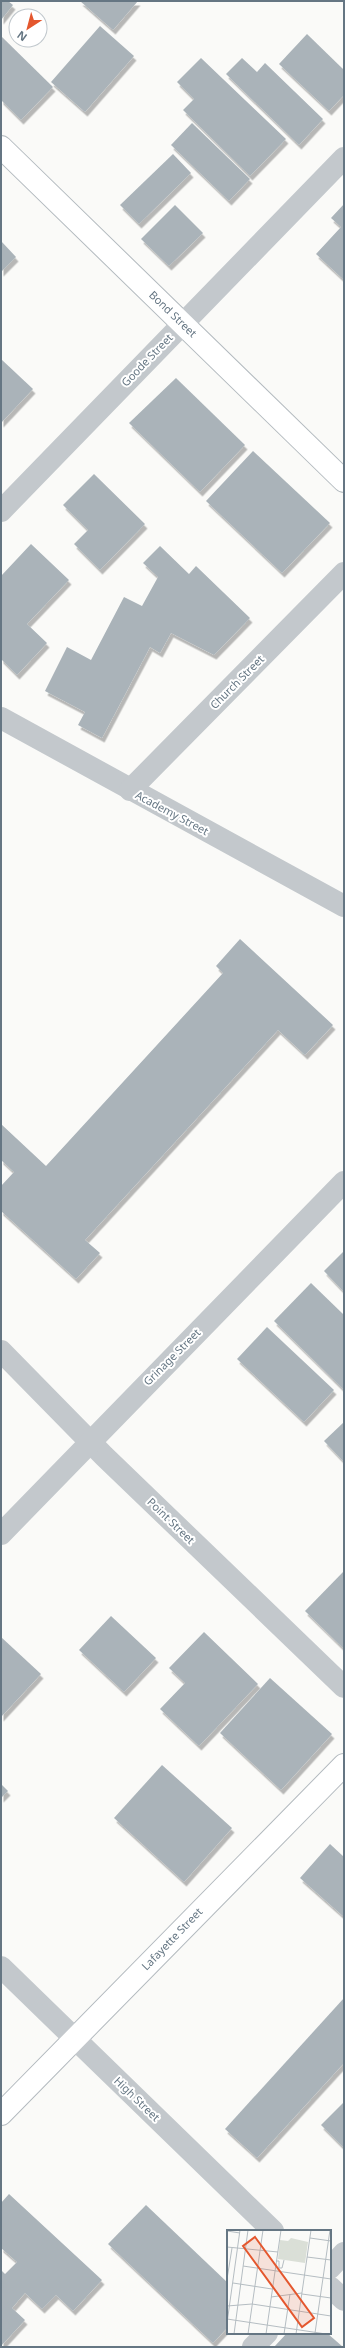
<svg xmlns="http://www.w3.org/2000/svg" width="345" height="2348" font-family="'Noto Sans',sans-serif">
	<defs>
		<filter id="shadow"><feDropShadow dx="2.5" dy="4.5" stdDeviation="0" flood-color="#0004"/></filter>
	</defs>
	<rect width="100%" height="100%" fill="#fafaf8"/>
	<g fill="#aab3b9" filter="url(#shadow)">
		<polygon points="1,1 8,1 13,5 1,20"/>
		<polygon points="80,1 138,1 113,30"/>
		<polygon points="100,26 134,56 85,112 51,82"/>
		<polygon points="307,34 344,70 344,95 329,111 279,64"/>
		<polygon points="1,36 53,87 21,120 1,100"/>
		<polygon points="201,58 286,139 250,176 183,110 194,99 177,82"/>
		<polygon points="242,58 257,72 265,63 323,119 299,145 226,74"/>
		<polygon points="192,123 250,179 229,201 171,145"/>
		<polygon points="173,154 191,173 139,224 120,205"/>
		<polygon points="344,204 344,280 316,254 341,227 331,218"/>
		<polygon points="175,205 203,233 169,266 141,239"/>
		<polygon points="1,241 16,257 1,272"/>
		<polygon points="1,359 33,389 1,423"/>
		<polygon points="176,378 245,445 200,492 129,423"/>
		<polygon points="253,451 330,523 282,573 206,501"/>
		<polygon points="94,474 145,524 100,570 74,544 88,530 63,505"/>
		<polygon points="31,544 69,580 27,624 47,643 17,675 1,659 1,576"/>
		<polygon points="160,546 189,574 196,566 250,618 214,655 171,633 160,653 150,647 102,738 78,725 85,712 45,691 67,647 91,660 124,597 142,606 158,577 143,563"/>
		<polygon points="240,939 333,1025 305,1055 278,1030 85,1240 100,1253 76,1279 1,1211 1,1186 14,1172 1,1160 1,1124 46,1166 223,973 216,966"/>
		<polygon points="344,1251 344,1292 324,1271"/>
		<polygon points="311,1283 344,1315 344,1390 274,1321"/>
		<polygon points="267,1327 334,1390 304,1422 237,1359"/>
		<polygon points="344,1422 344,1462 324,1441"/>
		<polygon points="344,1571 344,1649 305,1611"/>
		<polygon points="111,1616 156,1658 124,1692 79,1650"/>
		<polygon points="204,1632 258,1684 199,1746 160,1709 185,1683 169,1668"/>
		<polygon points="1,1637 41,1674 1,1717"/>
		<polygon points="270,1678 332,1734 281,1790 220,1733"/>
		<polygon points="162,1765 232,1828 184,1882 114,1818"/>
		<polygon points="1,1784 8,1791 1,1798"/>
		<polygon points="330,1844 344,1857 344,1917 300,1878"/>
		<polygon points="344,1998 344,2063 257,2158 225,2129"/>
		<polygon points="344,2102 344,2148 321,2125"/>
		<polygon points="9,2194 102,2280 73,2311 56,2295 42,2309 25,2293 12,2308 25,2320 1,2346 1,2270 5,2274 17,2262 1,2248 1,2203"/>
		<polygon points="146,2205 228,2283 228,2327 213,2343 108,2244"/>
		<polygon points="287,2333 327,2333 343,2347 274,2347"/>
	</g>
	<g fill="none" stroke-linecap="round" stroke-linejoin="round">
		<defs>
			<g id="secondary">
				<polyline points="1,147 344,481"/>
				<polyline points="1,2114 344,1765"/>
			</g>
		</defs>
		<use href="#secondary" stroke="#b3babf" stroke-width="24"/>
		<g stroke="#c3c8cc" stroke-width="22">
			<polyline points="1,511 344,158"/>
			<polyline points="1,718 344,906"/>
			<polyline points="130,790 344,573"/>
			<polyline points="1,1351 104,1456 344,1687"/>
			<polyline points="1,1534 344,1182"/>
			<polyline points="1,1967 273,2231"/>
			<polyline points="330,2268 344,2253"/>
			<polyline points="330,2287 344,2300"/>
			<polyline points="253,2347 267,2333"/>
		</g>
		<use href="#secondary" stroke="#fff" stroke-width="22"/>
	</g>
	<g text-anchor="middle" stroke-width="4" stroke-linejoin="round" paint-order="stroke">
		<g font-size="11" fill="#657683" stroke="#fff">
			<text transform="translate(173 314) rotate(44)" y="4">Bond Street</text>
			<text transform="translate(147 360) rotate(-46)" y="4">Goode Street</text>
			<text transform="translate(237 682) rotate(-45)" y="4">Church Street</text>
			<text transform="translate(172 813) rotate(28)" y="4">Academy Street</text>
			<text transform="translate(172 1357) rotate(-45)" y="4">Grinage Street</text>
			<text transform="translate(171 1521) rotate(44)" y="4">Point Street</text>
			<text transform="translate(172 1939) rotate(-46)" y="4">Lafayette Street</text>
			<text transform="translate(137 2099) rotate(44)" y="4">High Street</text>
		</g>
	</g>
	<g transform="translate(227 2230)">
		<rect width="104" height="104" fill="#fafaf8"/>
		<path d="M64 8 81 12 78 33 51 29 53 10 61 11Z" fill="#dadfd7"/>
		<path fill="none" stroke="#b5bdc2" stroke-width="1" d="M0 1 13 3M83 8 104 11M0 17 51 22M80 27 104 30M49 31H52V38H55L57 30M16 36 104 49M0 49 5 18M6 53 45 59M75 64 104 68M44 67 75 63M0 76 25 74 104 86M0 89 99 104M0 93 13 0M88 103 103 0M7 104 21 0M21 104 36 0M39 104 54 0M57 104 63 64M69 104 84 0"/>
		<path fill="#e4572e" fill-opacity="0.15" stroke="#e4572e" stroke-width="2" d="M28 7 87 88 75 97 16 16Z"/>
		<rect width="104" height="104" fill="none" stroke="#657683" stroke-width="2"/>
	</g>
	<rect width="345" height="2348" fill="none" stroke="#657683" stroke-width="4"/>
	<g transform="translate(28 28) rotate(216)"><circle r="19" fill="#ffffff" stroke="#c1c8cd"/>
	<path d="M0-3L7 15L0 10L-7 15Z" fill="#e4572e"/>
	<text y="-6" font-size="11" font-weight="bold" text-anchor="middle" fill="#657683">N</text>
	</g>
</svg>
